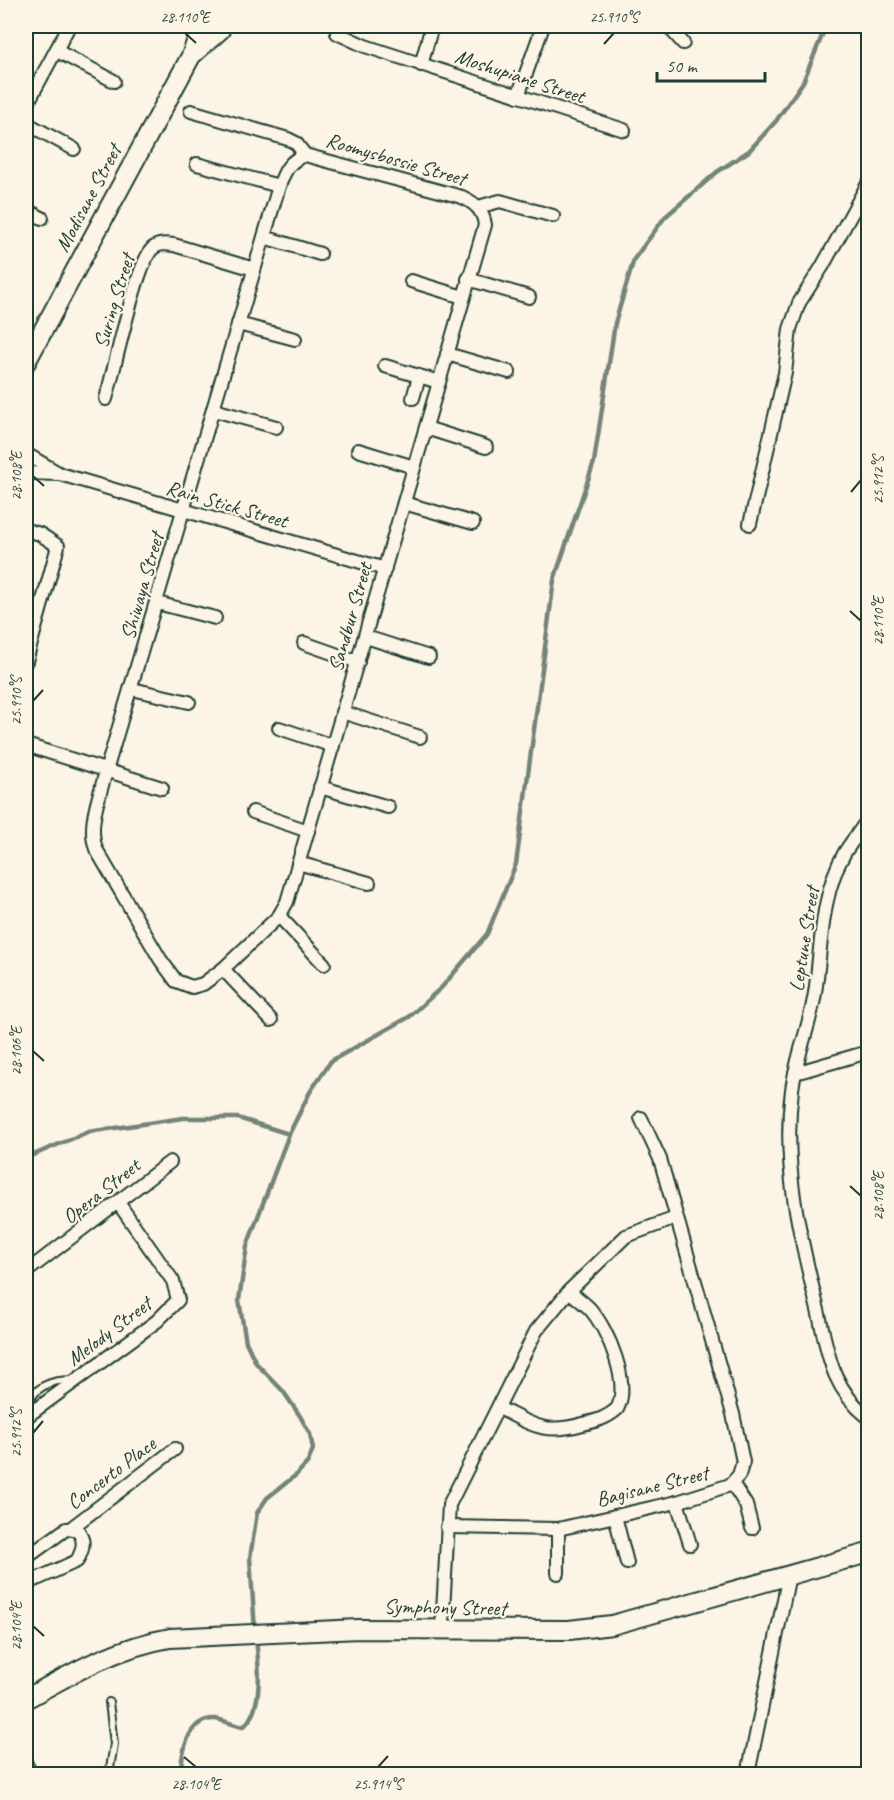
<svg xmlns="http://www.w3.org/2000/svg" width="894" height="1800" font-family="Caveat,sans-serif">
	<rect width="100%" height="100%" fill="#fcf5e5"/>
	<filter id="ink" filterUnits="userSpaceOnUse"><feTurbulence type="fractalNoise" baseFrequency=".0167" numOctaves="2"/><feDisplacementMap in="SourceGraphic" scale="12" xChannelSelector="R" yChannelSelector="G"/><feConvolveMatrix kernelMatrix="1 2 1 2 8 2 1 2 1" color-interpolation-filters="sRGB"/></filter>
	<g filter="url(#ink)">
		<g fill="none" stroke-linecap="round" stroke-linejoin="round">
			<g stroke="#758479" stroke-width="4.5">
				<polyline points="26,1158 88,1132 183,1118 238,1118 289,1134"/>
				<polyline points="255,1630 250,1558 257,1513 267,1498 296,1475 308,1462 313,1449 310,1434 300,1416 283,1391 256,1363 246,1342 239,1300 247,1246 289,1134 310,1092 331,1061 409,1017 442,987 487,934 516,864 554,580 594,462 615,323 634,259 665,217 717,172 749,151 776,121 803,82 826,26"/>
				<path d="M180 1774C182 1754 187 1718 215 1719 224 1720 233 1725 243 1727 264 1709 259 1665 256 1639"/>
			</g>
			<defs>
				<g id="lane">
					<path d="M26 1408C34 1386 51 1380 72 1380"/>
					<polyline points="109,1774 114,1744 109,1702"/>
				</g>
				<g id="street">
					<polyline points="668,26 683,43"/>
					<polyline points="337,33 365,46 624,130"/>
					<polyline points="57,51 114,81"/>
					<polyline points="421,65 432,26"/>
					<polyline points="518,96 543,26"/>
					<polyline points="26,106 69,26"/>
					<polyline points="191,111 288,139 296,143 305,155"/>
					<polyline points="26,123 74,149"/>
					<path d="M305 155 462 197C475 203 483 210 485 225L287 902 279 916 223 969 203 984 192 987 176 981 160 959 96 849C87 825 100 796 106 771L279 186C285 170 289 161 305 155Z"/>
					<polyline points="197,164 279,186"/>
					<polyline points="478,207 500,201 553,216"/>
					<polyline points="26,210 42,218"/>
					<polyline points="264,237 320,254"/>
					<polyline points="468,279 529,297"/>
					<polyline points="411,281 463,297"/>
					<polyline points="238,324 295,339"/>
					<polyline points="447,354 509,372"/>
					<polyline points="385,366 439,382"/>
					<polyline points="413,398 419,377"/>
					<path d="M106 399C114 371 136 266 152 249 158 243 166 244 174 245L254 269"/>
					<polyline points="214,410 276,427"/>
					<polyline points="426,428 486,447"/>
					<polyline points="358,450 414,467"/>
					<polyline points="26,454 60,474 385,569"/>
					<polyline points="26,473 58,474"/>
					<polyline points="404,503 473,523"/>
					<polyline points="750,524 785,373 790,329 799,303 822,267 868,184"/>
					<polyline points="26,530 40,534 58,546 26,661"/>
					<polyline points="157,603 215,618"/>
					<polyline points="26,609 39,613"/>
					<polyline points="366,637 429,657"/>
					<polyline points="304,643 358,662"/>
					<polyline points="132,689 189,702"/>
					<polyline points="342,712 420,737"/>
					<polyline points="279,728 333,746"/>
					<polyline points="26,745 162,788"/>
					<polyline points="320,787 388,807"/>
					<polyline points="253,812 308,831"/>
					<path d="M868 819C861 830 852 841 845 852 820 895 822 946 815 993 810 1026 796 1057 792 1090 782 1166 800 1237 818 1310 828 1353 831 1388 868 1417"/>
					<polyline points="298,863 369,883"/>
					<polyline points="279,916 324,964"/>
					<polyline points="223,969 271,1020"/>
					<polyline points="795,1073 868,1052"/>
					<polyline points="26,1272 170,1162"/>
					<path d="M499 1408C533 1425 544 1435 583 1424 596 1421 607 1418 617 1409 631 1384 608 1329 590 1309 584 1303 576 1297 569 1291"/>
					<polyline points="26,1417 157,1321 178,1300 173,1281 119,1204"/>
					<polyline points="732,1483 746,1505 752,1528"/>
					<polyline points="677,1502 690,1544"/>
					<polyline points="615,1516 627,1563"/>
					<polyline points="447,1527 558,1529 677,1502 730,1485 739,1475 743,1462 733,1414 660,1159 641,1118"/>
					<polyline points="71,1528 175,1449"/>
					<polyline points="558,1529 558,1573"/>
					<path d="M26 1558 66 1529H77C86 1540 83 1550 77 1561L26 1584"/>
					<polyline points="442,1629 449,1505 536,1331 569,1291 626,1236 676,1218"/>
					<polyline points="26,1764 31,1774"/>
					<polyline points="748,1774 789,1575"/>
				</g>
				<g id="secondary">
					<polyline points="194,53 220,30"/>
					<polyline points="26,362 191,56 202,26"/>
					<path d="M26 1699C72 1673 117 1647 170 1638L359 1629 569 1630 612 1625 868 1553"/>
				</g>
			</defs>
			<use href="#lane" stroke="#1f3d34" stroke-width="10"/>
			<use href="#street" stroke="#1f3d34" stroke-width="16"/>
			<use href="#secondary" stroke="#1f3d34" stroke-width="22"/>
			<use href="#lane" stroke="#fcf5e5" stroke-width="6"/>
			<use href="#street" stroke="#fcf5e5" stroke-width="12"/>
			<use href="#secondary" stroke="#fcf5e5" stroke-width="18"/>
		</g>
	</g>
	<path fill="none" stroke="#1f3d34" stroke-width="2" d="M185 33 196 43M604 44 614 33M33 476 44 486M851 492 861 480M850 611 861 621M33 701 43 690M33 1051 44 1061M850 1186 861 1196M33 1433 43 1421M33 1626 44 1636M184 1757 196 1767M378 1767 388 1756"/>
	<g text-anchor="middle" stroke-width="4.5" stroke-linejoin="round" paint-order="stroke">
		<g font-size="21" fill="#1f3d34" stroke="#fcf5e5">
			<text transform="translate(520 76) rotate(18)" y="7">Moshupiane Street</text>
			<text transform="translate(396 159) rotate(16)" y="7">Roomysbossie Street</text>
			<text transform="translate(88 198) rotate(-62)" y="7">Modisane Street</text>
			<text transform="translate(114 301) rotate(-73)" y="7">Suring Street</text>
			<text transform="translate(227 504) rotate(16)" y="7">Rain Stick Street</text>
			<text transform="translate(142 586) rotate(-74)" y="7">Shiwaya Street</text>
			<text transform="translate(350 617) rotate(-74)" y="7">Sandbur Street</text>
			<text transform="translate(804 939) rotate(-81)" y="7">Leptune Street</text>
			<text transform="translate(101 1191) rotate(-38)" y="7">Opera Street</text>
			<text transform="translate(109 1331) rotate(-37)" y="7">Melody Street</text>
			<text transform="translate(111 1473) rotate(-37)" y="7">Concerto Place</text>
			<text transform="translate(652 1486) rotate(-14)" y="7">Bagisane Street</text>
			<text transform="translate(445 1607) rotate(1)" y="7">Symphony Street</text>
		</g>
	</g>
	<rect width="894" height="1800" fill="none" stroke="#fcf5e5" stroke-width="66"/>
	<path d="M657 72v9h108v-9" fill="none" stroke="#1f3d34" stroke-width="3"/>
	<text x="666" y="72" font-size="18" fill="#1f3d34" stroke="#fcf5e5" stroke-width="4.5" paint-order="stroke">50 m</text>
	<rect x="33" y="33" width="828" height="1734" fill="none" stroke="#1f3d34" stroke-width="2"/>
	<g font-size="15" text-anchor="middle" fill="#1f3d34">
		<text x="185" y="22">28.110°E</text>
		<text x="614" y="22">25.910°S</text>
		<text transform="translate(16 476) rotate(-90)" y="5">28.108°E</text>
		<text transform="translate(878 480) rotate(-90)" y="5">25.912°S</text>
		<text transform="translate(878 621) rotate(-90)" y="5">28.110°E</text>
		<text transform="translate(16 701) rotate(-90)" y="5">25.910°S</text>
		<text transform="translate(16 1051) rotate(-90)" y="5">28.106°E</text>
		<text transform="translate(878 1196) rotate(-90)" y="5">28.108°E</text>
		<text transform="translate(16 1433) rotate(-90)" y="5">25.912°S</text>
		<text transform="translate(16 1626) rotate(-90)" y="5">28.104°E</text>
		<text x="196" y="1789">28.104°E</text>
		<text x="378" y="1789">25.914°S</text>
	</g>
</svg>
